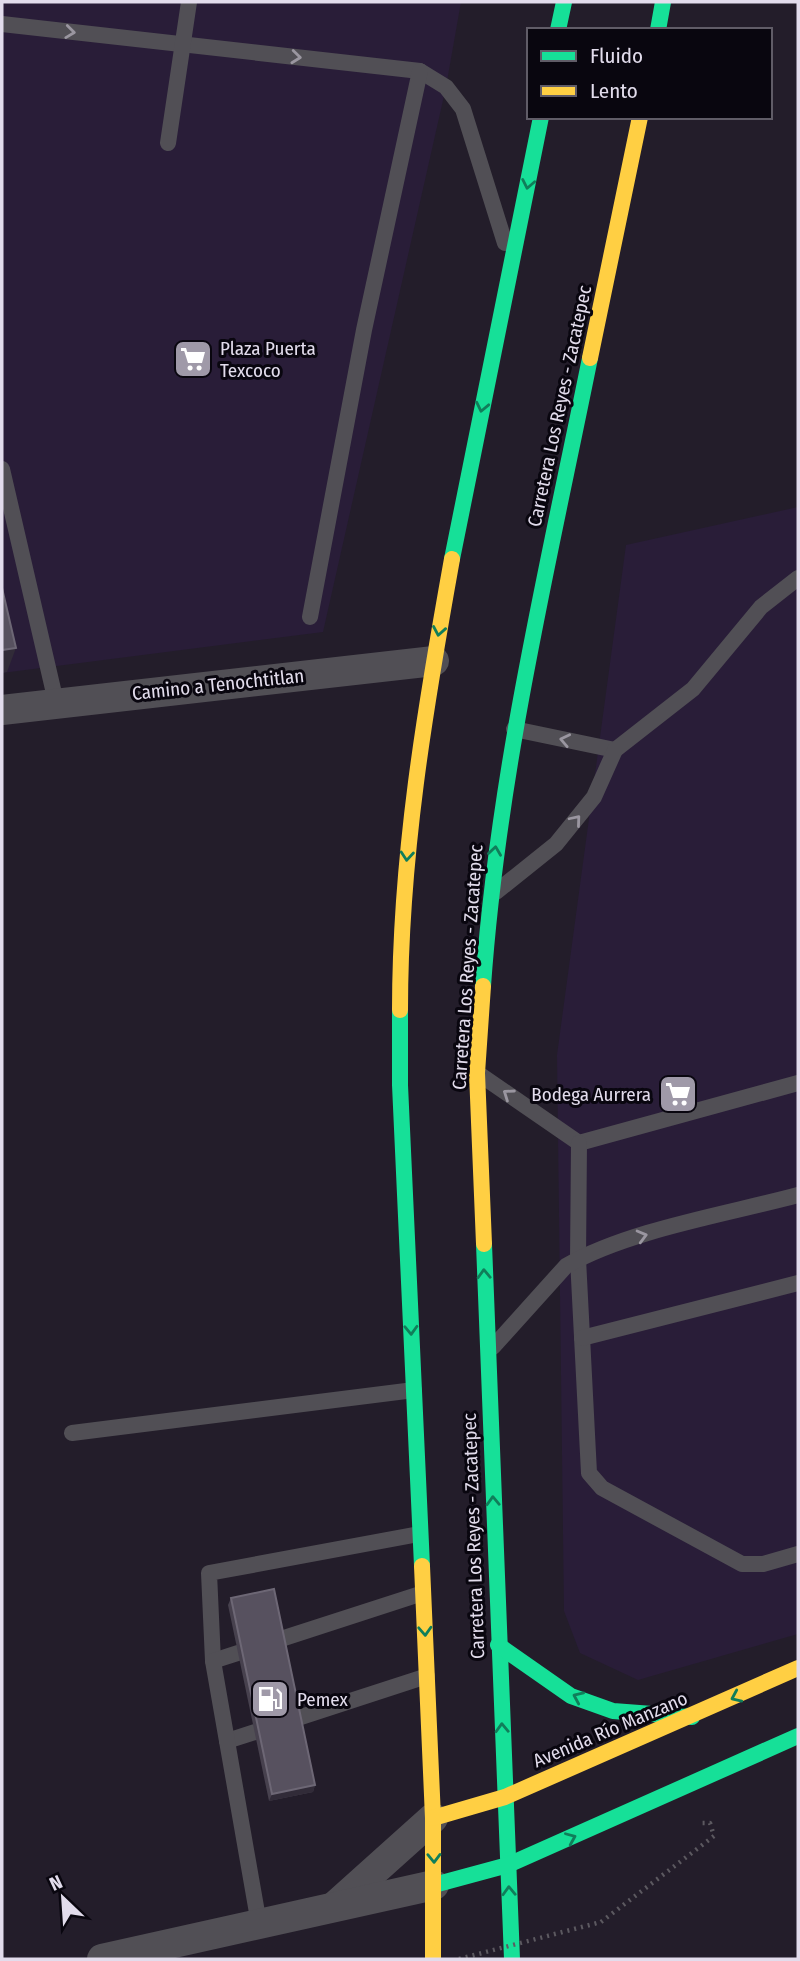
<svg xmlns="http://www.w3.org/2000/svg" width="800" height="1961" font-family="'Fira Sans Condensed',sans-serif">
	<rect width="100%" height="100%" fill="#231d2a"/>
	<g fill="#291d38">
		<polygon points="2,2 461,2 446,87 323,632 2,673"/>
		<polygon points="798,507 798,1634 638,1680 580,1653 564,1611 557,1055 626,545"/>
	</g>
	<g fill="none" stroke-linecap="round" stroke-linejoin="round">
		<polyline stroke="#5c5960" stroke-width="4.5" stroke-dasharray="2 5" stroke-linecap="butt" points="601,1922 714,1836 710,1823 702,1823"/>
		<g stroke="#514f55" stroke-width="16">
			<polyline points="2,24 420,71 446,87 463,109 505,243"/>
			<polyline points="168,143 189,2"/>
			<polyline points="2,469 56,702"/>
			<polyline points="310,617 364,330 420,71"/>
			<polyline points="514,729 615,750"/>
			<polyline points="496,892 556,844 594,797 615,750 693,689 761,607 798,578"/>
			<polyline points="479,1074 579,1143 798,1083"/>
			<polyline points="579,1143 578,1259 589,1473 602,1488 742,1564 763,1564 798,1554"/>
			<polyline points="582,1338 798,1283"/>
			<path d="M493 1347 566 1266C628 1230 728 1214 798 1195"/>
			<polyline points="72,1433 414,1390"/>
			<polyline points="213,1661 209,1573 419,1534"/>
			<polyline points="227,1741 427,1676"/>
			<polyline points="259,1924 213,1661 423,1593"/>
		</g>
		<g stroke="#514f55" stroke-width="30">
			<polyline points="2,710 434,661"/>
			<polyline points="336,1905 433,1818"/>
			<polyline points="102,1959 434,1885"/>
		</g>
		<g stroke="#16e098" stroke-width="16">
			<polyline points="558,30 564,2"/>
			<polyline points="658,30 663,2"/>
			<polyline points="452,559 541,117"/>
			<path d="M483 986C498 773 548 566 590 358"/>
			<polyline points="400,1010 400,1085 422,1566"/>
			<polyline points="484,1244 512,1959"/>
			<polyline points="498,1645 571,1696 613,1711 692,1717"/>
			<polyline points="434,1885 508,1865 798,1736"/>
		</g>
		<g stroke="#ffcf43" stroke-width="16">
			<polyline points="590,358 640,117"/>
			<polyline points="483,986 477,1073 484,1244"/>
			<path d="M400 1010C400 857 425 709 452 559"/>
			<polyline points="422,1566 433,1818 433,1959"/>
			<polyline points="433,1818 505,1797 798,1668"/>
		</g>
		<polyline stroke="#5c5960" stroke-width="4.5" stroke-dasharray="2 5" stroke-linecap="butt" points="459,1959 601,1922"/>
	</g>
	<polygon fill="#47414e" points="231,1598 315,1785 313,1792 269,1801 228,1605"/>
	<g fill="#312b38">
		<polygon points="16,648 7,672 2,673 2,650"/>
		<polygon points="315,1785 313,1792 269,1801 272,1794"/>
	</g>
	<g fill="#57515f" stroke="#6d6775" stroke-width="2">
		<polygon points="2,588 16,648 2,650"/>
		<polygon points="274,1589 315,1785 272,1794 231,1598"/>
	</g>
	<defs><path id="oneway-chevron" d="M-2-3.5L2.5 0L-2 3.5" fill="none" stroke-width="1.6" stroke-linecap="round" stroke-linejoin="round" transform="scale(1.75)"/></defs>
	<g stroke="#9a96a0">
		<use href="#oneway-chevron" transform="translate(70 32) rotate(7)"/>
		<use href="#oneway-chevron" transform="translate(296 57) rotate(6)"/>
		<use href="#oneway-chevron" transform="translate(565 740) rotate(-168)"/>
		<use href="#oneway-chevron" transform="translate(576 820) rotate(-50)"/>
		<use href="#oneway-chevron" transform="translate(508 1094) rotate(-145)"/>
		<use href="#oneway-chevron" transform="translate(642 1236) rotate(-15)"/>
	</g>
	<g stroke="#107e5a">
		<use href="#oneway-chevron" transform="translate(528 184) rotate(101)"/>
		<use href="#oneway-chevron" transform="translate(482 407) rotate(102)"/>
		<use href="#oneway-chevron" transform="translate(439 631) rotate(100)"/>
		<use href="#oneway-chevron" transform="translate(495 851) rotate(-82)"/>
		<use href="#oneway-chevron" transform="translate(407 856) rotate(95)"/>
		<use href="#oneway-chevron" transform="translate(484 1274) rotate(-92)"/>
		<use href="#oneway-chevron" transform="translate(411 1330) rotate(88)"/>
		<use href="#oneway-chevron" transform="translate(493 1501) rotate(-92)"/>
		<use href="#oneway-chevron" transform="translate(425 1631) rotate(87)"/>
		<use href="#oneway-chevron" transform="translate(578 1697) rotate(-156)"/>
		<use href="#oneway-chevron" transform="translate(736 1697) rotate(156)"/>
		<use href="#oneway-chevron" transform="translate(502 1728) rotate(-92)"/>
		<use href="#oneway-chevron" transform="translate(571 1838) rotate(-23)"/>
		<use href="#oneway-chevron" transform="translate(434 1858) rotate(89)"/>
		<use href="#oneway-chevron" transform="translate(509 1891) rotate(-92)"/>
	</g>
	<defs>
		<symbol id="supermarket-square" viewBox="-11 -11 22 22"><rect x="-9" y="-9" width="18" height="18" rx="4" fill="#9f99a8" stroke="#09060f"/><path d="M-6-5.5h2.5l.6 2H6L4.5 2H-2.5L-4.4-4H-6ZM-1.5 3.2a1.3 1.3 0 1 0 .1 0ZM3 3.2a1.3 1.3 0 1 0 .1 0Z" fill="#fff"/></symbol>
		<symbol id="fuel-square" viewBox="-11 -11 22 22"><rect x="-9" y="-9" width="18" height="18" rx="4" fill="#9f99a8" stroke="#09060f"/><path d="M-5.5-6h7V0h2V4h1.3V-2.5L3-4.5l.8-.8L6-3V5H2.5V1h-1V6h-7ZM-4.2-4.7v3.2H.2V-4.7Z" fill="#fff"/></symbol>
	</defs>
	<g fill-rule="evenodd">
		<use href="#supermarket-square" x="171" y="337" width="44" height="44"/>
		<use href="#supermarket-square" x="656" y="1072" width="44" height="44"/>
		<use href="#fuel-square" x="248" y="1677" width="44" height="44"/>
	</g>
	<g text-anchor="middle" stroke-width="6" stroke-linejoin="round" paint-order="stroke">
		<g font-size="19" fill="#e2dcec" stroke="#09060f" text-anchor="start">
			<text x="220" y="355">Plaza Puerta<tspan x="220" dy="22">Texcoco</tspan></text>
			<text x="651" y="1101" text-anchor="end">Bodega Aurrera</text>
			<text x="297" y="1706">Pemex</text>
		</g>
		<g font-size="19" fill="#e2dcec" stroke="#09060f">
			<text transform="translate(559 406) rotate(-78)" y="7">Carretera Los Reyes - Zacatepec</text>
			<text transform="translate(218 684) rotate(-6)" y="7">Camino a Tenochtitlan</text>
			<text transform="translate(467 967) rotate(-86)" y="7">Carretera Los Reyes - Zacatepec</text>
			<text transform="translate(473 1536) rotate(-92)" y="7">Carretera Los Reyes - Zacatepec</text>
			<text transform="translate(610 1729) rotate(-23)" y="7">Avenida Río Manzano</text>
		</g>
	</g>
	<rect width="800" height="1961" fill="none" stroke="#e2dcec" stroke-width="7"/>
	<rect x="527" y="28" width="245" height="91" fill="#09060f" stroke="#605c67" stroke-width="2"/>
	<rect x="541" y="51" width="35" height="10" fill="#16e098" stroke="#605c67" stroke-width="2"/>
	<text x="590" y="63" font-size="21" fill="#e2dcec">Fluido</text>
	<rect x="541" y="86" width="35" height="10" fill="#ffcf43" stroke="#605c67" stroke-width="2"/>
	<text x="590" y="98" font-size="21" fill="#e2dcec">Lento</text>
	<g transform="translate(63 1898) rotate(335)" stroke="#09060f" stroke-width="5" paint-order="stroke">
	<path d="M0-5L12 26L0 18L-12 26Z" fill="#e2dcec"/>
	<text y="-10" font-size="19" font-weight="bold" text-anchor="middle" fill="#e2dcec">N</text>
	</g>
</svg>
